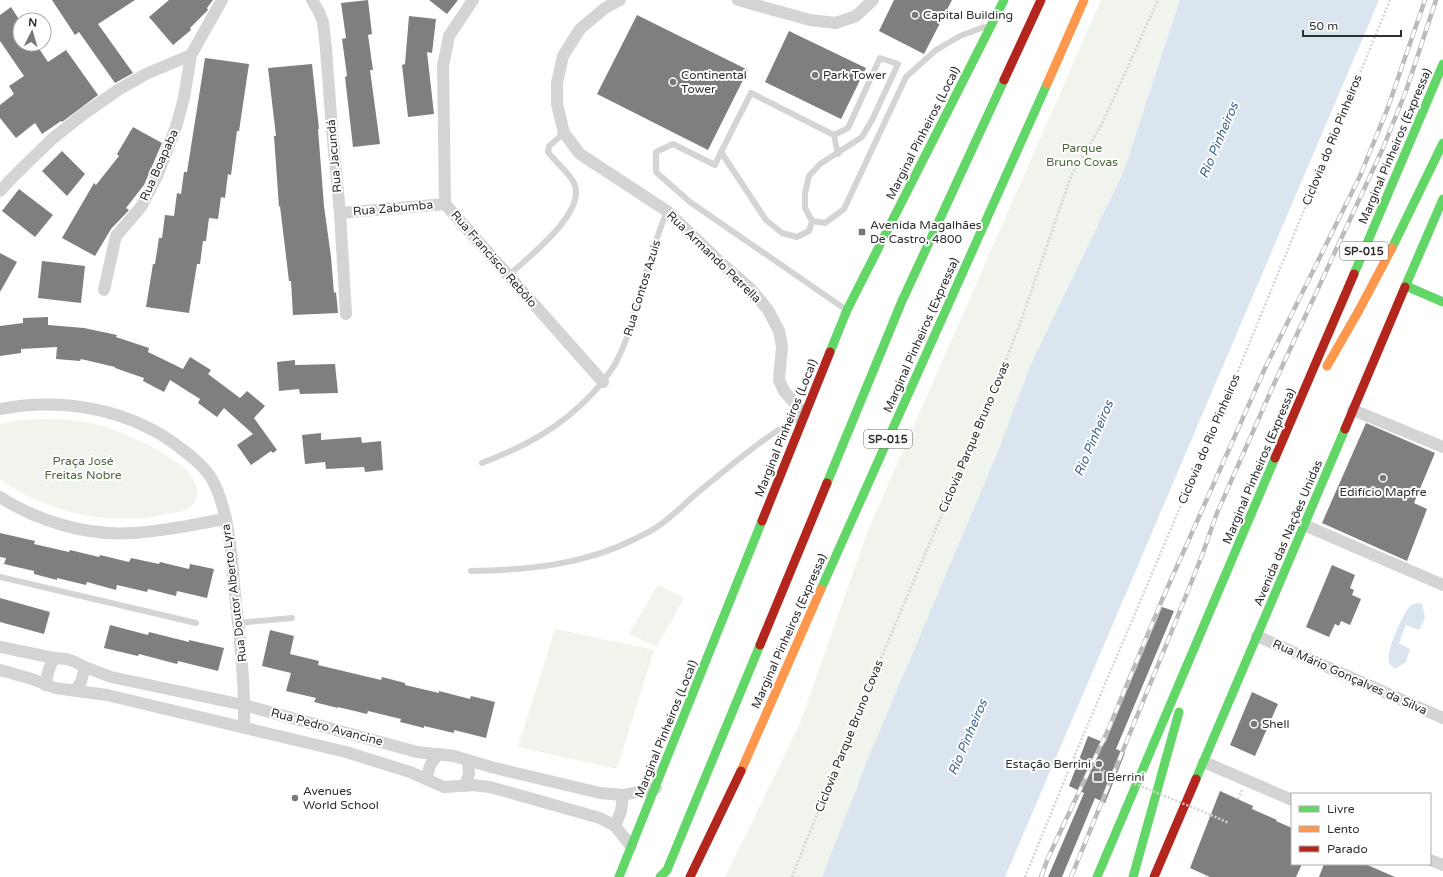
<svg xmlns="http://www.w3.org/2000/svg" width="1443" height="877" font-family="'Varela Round',sans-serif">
	<rect width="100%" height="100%" fill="#fff"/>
	<g fill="#f0f4ec">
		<polygon points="1101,0 1180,0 1123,173 1030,366 996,456 869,756 822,877 725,877 799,726 868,530"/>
		<path d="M45 419C63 419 81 420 99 425 123 432 210 466 196 500 191 511 177 512 167 514 110 527 48 513 0 479V424L22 420Z"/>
		<polygon points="658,585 684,598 657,647 629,634"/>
		<polygon points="555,629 654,650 617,769 518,747"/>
	</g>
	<g fill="#dbe5f0">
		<polygon points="1180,0 1379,0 1005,877 822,877 869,756 996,456 1030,366 1123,173"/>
		<path d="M1417 603 1422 604 1425 618 1419 630 1406 625 1399 643 1410 649 1406 662 1395 669C1393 667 1391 666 1390 664 1384 653 1401 620 1407 610L1411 605Z"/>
	</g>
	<g fill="#7f7f7f">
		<polygon points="52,0 135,0 98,24 133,73 115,83 79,32 75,35"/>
		<polygon points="169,0 213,0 207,8 208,10 190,28 191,30 173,45 149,17"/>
		<polygon points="368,0 372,34 368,35 373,70 370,70 380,144 353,147 345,77 347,76 342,39 346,38 341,3"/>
		<polygon points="429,0 458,0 447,14"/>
		<polygon points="894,0 952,0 924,54 879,31"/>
		<polygon points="11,7 20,21 20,44 36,44 48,62 66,50 98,95 62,122 61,121 42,134 35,123 16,138 0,118 0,105 14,94 9,86 24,76 0,41 0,15"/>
		<polygon points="637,15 748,70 708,150 597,94"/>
		<polygon points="409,16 436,19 432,53 427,52 434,114 408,117 402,65 405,64"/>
		<polygon points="789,31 866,68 841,119 765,82"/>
		<polygon points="205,58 249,64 239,131 237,131 231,175 228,174 225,198 221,197 218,219 209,218 206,241 203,241 200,264 197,264 189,313 146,307 153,264 155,264 159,238 162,238 165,215 174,216 177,193 181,194 184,172 187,172"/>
		<polygon points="312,64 319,129 318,129 324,206 331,257 334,293 336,292 338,313 293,315 291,281 289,281 280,206 279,207 274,136 276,136 268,68"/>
		<polygon points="133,127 162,143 144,185 126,208 129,210 111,229 95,256 62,238 94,183 96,185 119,156 117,154"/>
		<polygon points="62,151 85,174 67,196 42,171"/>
		<polygon points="19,189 53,215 35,237 2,211"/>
		<polygon points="0,253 17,262 0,292"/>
		<polygon points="42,261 85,266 81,303 38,298"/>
		<polygon points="48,317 48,325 84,328 117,335 116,337 149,348 148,352 183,369 190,357 211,370 208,374 240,398 247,391 265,406 254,418 277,450 273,453 271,451 251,465 237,445 253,434 224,408 217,417 198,403 200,399 170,380 164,392 143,381 144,378 115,368 115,367 81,359 80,361 56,359 57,347 21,349 21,353 0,356 0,326 23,323 23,318"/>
		<polygon points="295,360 295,365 335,364 338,393 300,394 299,389 279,391 277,362"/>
		<polygon points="1366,423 1435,453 1414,503 1427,509 1407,561 1322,523"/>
		<polygon points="321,433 321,440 361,437 362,443 381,441 383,470 365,472 364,467 326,469 325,462 305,464 302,435"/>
		<polygon points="0,533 35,541 34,544 69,552 70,550 99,557 100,555 129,562 131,558 159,564 160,562 189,569 190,564 214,569 207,598 177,591 176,596 148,589 147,592 117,585 116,590 87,582 86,585 57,578 57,580 34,574 34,571 4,564 6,558 0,557"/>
		<polygon points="1332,565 1355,575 1350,588 1354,590 1352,595 1361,599 1350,625 1341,621 1339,626 1335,624 1329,637 1306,627"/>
		<polygon points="0,598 50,612 44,634 0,622"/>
		<polygon points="1162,607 1174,611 1116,749 1125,753 1105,803 1095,798 1062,877 1048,877 1084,793 1069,786 1088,736 1105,743"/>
		<polygon points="110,625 148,635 149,632 189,642 189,640 224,648 218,671 178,661 177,664 139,654 138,656 104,648"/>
		<polygon points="270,630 294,636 290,654 319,661 318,665 381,680 382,677 405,683 405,685 439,693 439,691 470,699 471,696 495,702 486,738 454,730 454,733 424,726 424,728 400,722 401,719 368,711 367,714 338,707 338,708 314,702 316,698 286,691 291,673 262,666"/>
		<polygon points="1252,692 1278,704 1255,756 1230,745"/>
		<polygon points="1220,791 1253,806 1252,809 1277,820 1276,821 1292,828 1292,864 1302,864 1296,877 1210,877 1190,868"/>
		<polygon points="1324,864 1365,864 1395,877 1319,877"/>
	</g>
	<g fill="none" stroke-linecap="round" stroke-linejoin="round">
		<g stroke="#d4d4d4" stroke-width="2.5" stroke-dasharray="2 2" stroke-linecap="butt">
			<polyline points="1074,757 1106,772"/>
			<polyline points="1238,799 1242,790"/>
			<polyline points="1211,815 1229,823"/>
			<polyline points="792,877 853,724 988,406 1020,324 1071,176 1102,124 1158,0"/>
			<polyline points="1025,877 1074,757 1238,371 1390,0"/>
			<polyline points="1206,877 1207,875"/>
		</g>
		<g stroke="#d4d4d4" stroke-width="6">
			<polyline points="834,135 848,128 880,58 898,64 872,120 862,137 820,164 809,176 805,193 805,208 812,221 825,223 844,209 906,77 936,50 960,36 984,27"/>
			<polyline points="834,135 838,154"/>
			<polyline points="721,152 715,165 673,144 656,152 656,172 690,202 845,309"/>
			<polyline points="812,221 809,231 797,237 782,233 766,220 721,152 751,93 834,135"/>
			<path d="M508 276C527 258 588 212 574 183 568 171 556 163 548 152L549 146 564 133"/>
			<path d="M482 463C524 447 560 428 592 394 601 384 611 373 617 360 630 335 636 307 644 280 650 256 658 234 667 211"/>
			<path d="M471 571C527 570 584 565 635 539 642 535 650 532 657 527 671 518 683 505 696 494 729 467 761 439 798 418"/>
			<polyline points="0,577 196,623"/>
			<polyline points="238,623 292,618"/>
		</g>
		<g stroke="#d4d4d4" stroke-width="12">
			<polyline points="312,0 318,10 323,22 326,49 332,130 340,213 346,314"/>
			<polyline points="473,0 449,36 443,66 445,204 603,382"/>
			<polyline points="620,0 605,8 580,29 563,56 557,83 557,104 564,133 580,154 667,211 720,262 751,289 768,310 779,331 782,346 779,380 784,391 804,414"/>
			<polyline points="738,0 810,20 836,23 856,16 873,0"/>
			<polyline points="0,191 14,176 52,139 85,113 118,90 146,74 191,55 222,0"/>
			<polyline points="340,213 445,204"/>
			<polyline points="104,290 116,236 141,207 157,176 176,127 184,98 191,55"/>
			<path d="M0 409C63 397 132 409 183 450 196 460 208 470 215 485 230 518 232 560 235 595 240 639 245 683 244 728"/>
			<polyline points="1353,410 1443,447"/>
			<path d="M0 497C37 521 87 536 131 533 163 532 194 524 226 519"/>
			<polyline points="1304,525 1443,585"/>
			<polyline points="1257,636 1443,718"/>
			<polyline points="0,647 54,658 67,659 75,662 85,667 111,677 244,705 417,752 454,756 491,767 600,793 623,795 656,788"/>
			<polyline points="0,670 32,679 55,688 107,695 346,752 410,772 444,787 473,785 490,787 600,818 615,826 631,846"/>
			<polyline points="45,685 49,669 54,658"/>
			<polyline points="75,690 81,682 85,667"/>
			<polyline points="1204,762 1292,800"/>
			<path d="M427 779C428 768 431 760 440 754"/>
			<polyline points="465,786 469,774 468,761"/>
			<polyline points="615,826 621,811 623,795"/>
			<polyline points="1430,860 1443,865"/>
		</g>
		<g stroke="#63d668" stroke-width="9">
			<polyline points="1392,248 1443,143"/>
			<polyline points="1354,274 1443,64"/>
			<polyline points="1406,286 1443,302"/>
			<polyline points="1405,287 1443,199"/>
			<polyline points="830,352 847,310 1004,0"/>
			<polyline points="827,483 902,301 1004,80"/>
			<polyline points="821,589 1047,84"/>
			<polyline points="1196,779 1345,429"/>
			<polyline points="619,877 762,521"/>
			<polyline points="660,877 667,870 760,645"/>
			<polyline points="1097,877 1275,458"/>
			<polyline points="1133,877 1179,712"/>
		</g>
		<g stroke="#ff974d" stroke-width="9">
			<polyline points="1047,84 1084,0"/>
			<polyline points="1327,366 1358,312 1392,248"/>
			<polyline points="741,771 821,589"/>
		</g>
		<g stroke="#b3261e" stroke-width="9">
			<polyline points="1004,80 1041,0"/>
			<polyline points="1345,429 1405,287"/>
			<polyline points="1275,458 1354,274"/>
			<polyline points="762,521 830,352"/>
			<polyline points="760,645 827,483"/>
			<polyline points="690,877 741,771"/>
			<polyline points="1154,877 1196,779"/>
		</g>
		<defs>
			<g id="rail">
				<polyline points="1041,877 1048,858 1108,730 1162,600 1266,366 1360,176 1387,110 1425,0"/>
				<polyline points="1071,877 1169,638 1201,558 1217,513 1274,384 1383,148 1406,91 1436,0"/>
			</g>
		</defs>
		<use href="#rail" stroke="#bbb" stroke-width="4.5"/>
		<use href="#rail" stroke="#fff" stroke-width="3" stroke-dasharray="9" stroke-linecap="butt"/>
		<polyline stroke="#d4d4d4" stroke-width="2.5" stroke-dasharray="2 2" stroke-linecap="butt" points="1116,776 1211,815"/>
	</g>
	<g fill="#787878" stroke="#fff" stroke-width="1.5">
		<circle cx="915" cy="15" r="4"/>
		<circle cx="815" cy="75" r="4"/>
		<circle cx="673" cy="82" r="4"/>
		<rect x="858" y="228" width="8" height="8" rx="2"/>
		<circle cx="1383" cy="478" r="4"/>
		<circle cx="1254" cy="724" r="4"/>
		<circle cx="1099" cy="764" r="4"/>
		<rect x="1093" y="772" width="10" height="10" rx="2"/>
		<circle cx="295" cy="798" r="4"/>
	</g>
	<g text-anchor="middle" stroke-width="4" stroke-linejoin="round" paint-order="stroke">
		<g fill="#fff" stroke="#6d6d6d" stroke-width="1">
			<rect x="1340" y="242" width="48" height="18" rx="3"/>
			<rect x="864" y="430" width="48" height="18" rx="3"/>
		</g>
		<g font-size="11" font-weight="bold" fill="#2f2f2f">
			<text x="1364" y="255">SP-015</text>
			<text x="888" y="443">SP-015</text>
		</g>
		<g font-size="12" fill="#2f2f2f" stroke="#fff" text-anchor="start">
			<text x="923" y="19">Capital Building</text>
			<text x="681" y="79">Continental<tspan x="681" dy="14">Tower</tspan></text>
			<text x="823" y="79">Park Tower</text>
			<text x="870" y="229">Avenida Magalhães<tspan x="870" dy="14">De Castro, 4800</tspan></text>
			<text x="1383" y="496" text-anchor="middle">Edifício Mapfre</text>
			<text x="1262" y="728">Shell</text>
			<text x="1091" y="768" text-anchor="end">Estação Berrini</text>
			<text x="1107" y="781">Berrini</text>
			<text x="303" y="795">Avenues<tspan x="303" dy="14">World School</tspan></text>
		</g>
		<g font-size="12" fill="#2f2f2f" stroke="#fff">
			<text transform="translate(923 133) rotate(-63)" y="4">Marginal Pinheiros (Local)</text>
			<text transform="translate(1332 140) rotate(-68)" y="4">Ciclovia do Rio Pinheiros</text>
			<text transform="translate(1395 146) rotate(-67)" y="4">Marginal Pinheiros (Expressa)</text>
			<text transform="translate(334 156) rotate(-95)" y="4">Rua Jacundá</text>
			<text transform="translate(159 165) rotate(-66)" y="4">Rua Boapaba</text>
			<text transform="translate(393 208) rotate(-5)" y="4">Rua Zabumba</text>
			<text transform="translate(714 257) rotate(44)" y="4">Rua Armando Petrella</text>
			<text transform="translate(494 259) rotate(49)" y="4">Rua Francisco Rebôlo</text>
			<text transform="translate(642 288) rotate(-73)" y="4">Rua Contos Azuis</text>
			<text transform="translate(921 335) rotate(-66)" y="4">Marginal Pinheiros (Expressa)</text>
			<text transform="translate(786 428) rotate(-68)" y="4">Marginal Pinheiros (Local)</text>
			<text transform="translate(974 437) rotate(-67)" y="4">Ciclovia Parque Bruno Covas</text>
			<text transform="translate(1209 439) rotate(-67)" y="4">Ciclovia do Rio Pinheiros</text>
			<text transform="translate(1259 466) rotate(-67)" y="4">Marginal Pinheiros (Expressa)</text>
			<text transform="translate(1288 533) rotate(-67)" y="4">Avenida das Nações Unidas</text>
			<text transform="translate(234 593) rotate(-97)" y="4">Rua Doutor Alberto Lyra</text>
			<text transform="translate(789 631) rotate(-66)" y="4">Marginal Pinheiros (Expressa)</text>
			<text transform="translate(1350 677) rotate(24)" y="4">Rua Mário Gonçalves da Silva</text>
			<text transform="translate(327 727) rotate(15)" y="4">Rua Pedro Avancine</text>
			<text transform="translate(666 729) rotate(-68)" y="4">Marginal Pinheiros (Local)</text>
			<text transform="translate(849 736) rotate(-68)" y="4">Ciclovia Parque Bruno Covas</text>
		</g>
		<g font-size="12" fill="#4d683e" stroke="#fff">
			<text x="1082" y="152">Parque<tspan x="1082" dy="14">Bruno Covas</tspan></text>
			<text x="83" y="465">Praça José<tspan x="83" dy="14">Freitas Nobre</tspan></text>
		</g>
		<g font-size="13" font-style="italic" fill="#41678d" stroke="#fff">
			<text transform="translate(1218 140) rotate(-67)" y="5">Rio Pinheiros</text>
			<text transform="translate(1093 438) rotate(-67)" y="5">Rio Pinheiros</text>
			<text transform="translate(967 737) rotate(-67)" y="5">Rio Pinheiros</text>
		</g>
	</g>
	<rect x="1291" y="793" width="140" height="72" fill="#ffffff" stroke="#acacac"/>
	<rect x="1299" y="806" width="20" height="6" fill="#63d668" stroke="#acacac"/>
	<text x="1327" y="813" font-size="12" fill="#2f2f2f">Livre</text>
	<rect x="1299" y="826" width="20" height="6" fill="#ff974d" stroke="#acacac"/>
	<text x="1327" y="833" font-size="12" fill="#2f2f2f">Lento</text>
	<rect x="1299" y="846" width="20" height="6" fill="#b3261e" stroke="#acacac"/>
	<text x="1327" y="853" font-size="12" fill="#2f2f2f">Parado</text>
	<g transform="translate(32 32) rotate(5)"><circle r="19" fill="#ffffff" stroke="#acacac"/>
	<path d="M0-3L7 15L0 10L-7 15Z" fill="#787878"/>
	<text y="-6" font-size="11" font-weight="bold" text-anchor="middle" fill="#2f2f2f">N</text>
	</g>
	<path d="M1303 30v6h98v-6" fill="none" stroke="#2f2f2f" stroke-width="2"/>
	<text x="1309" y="30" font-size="12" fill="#2f2f2f" stroke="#ffffff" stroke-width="3" paint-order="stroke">50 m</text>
</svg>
